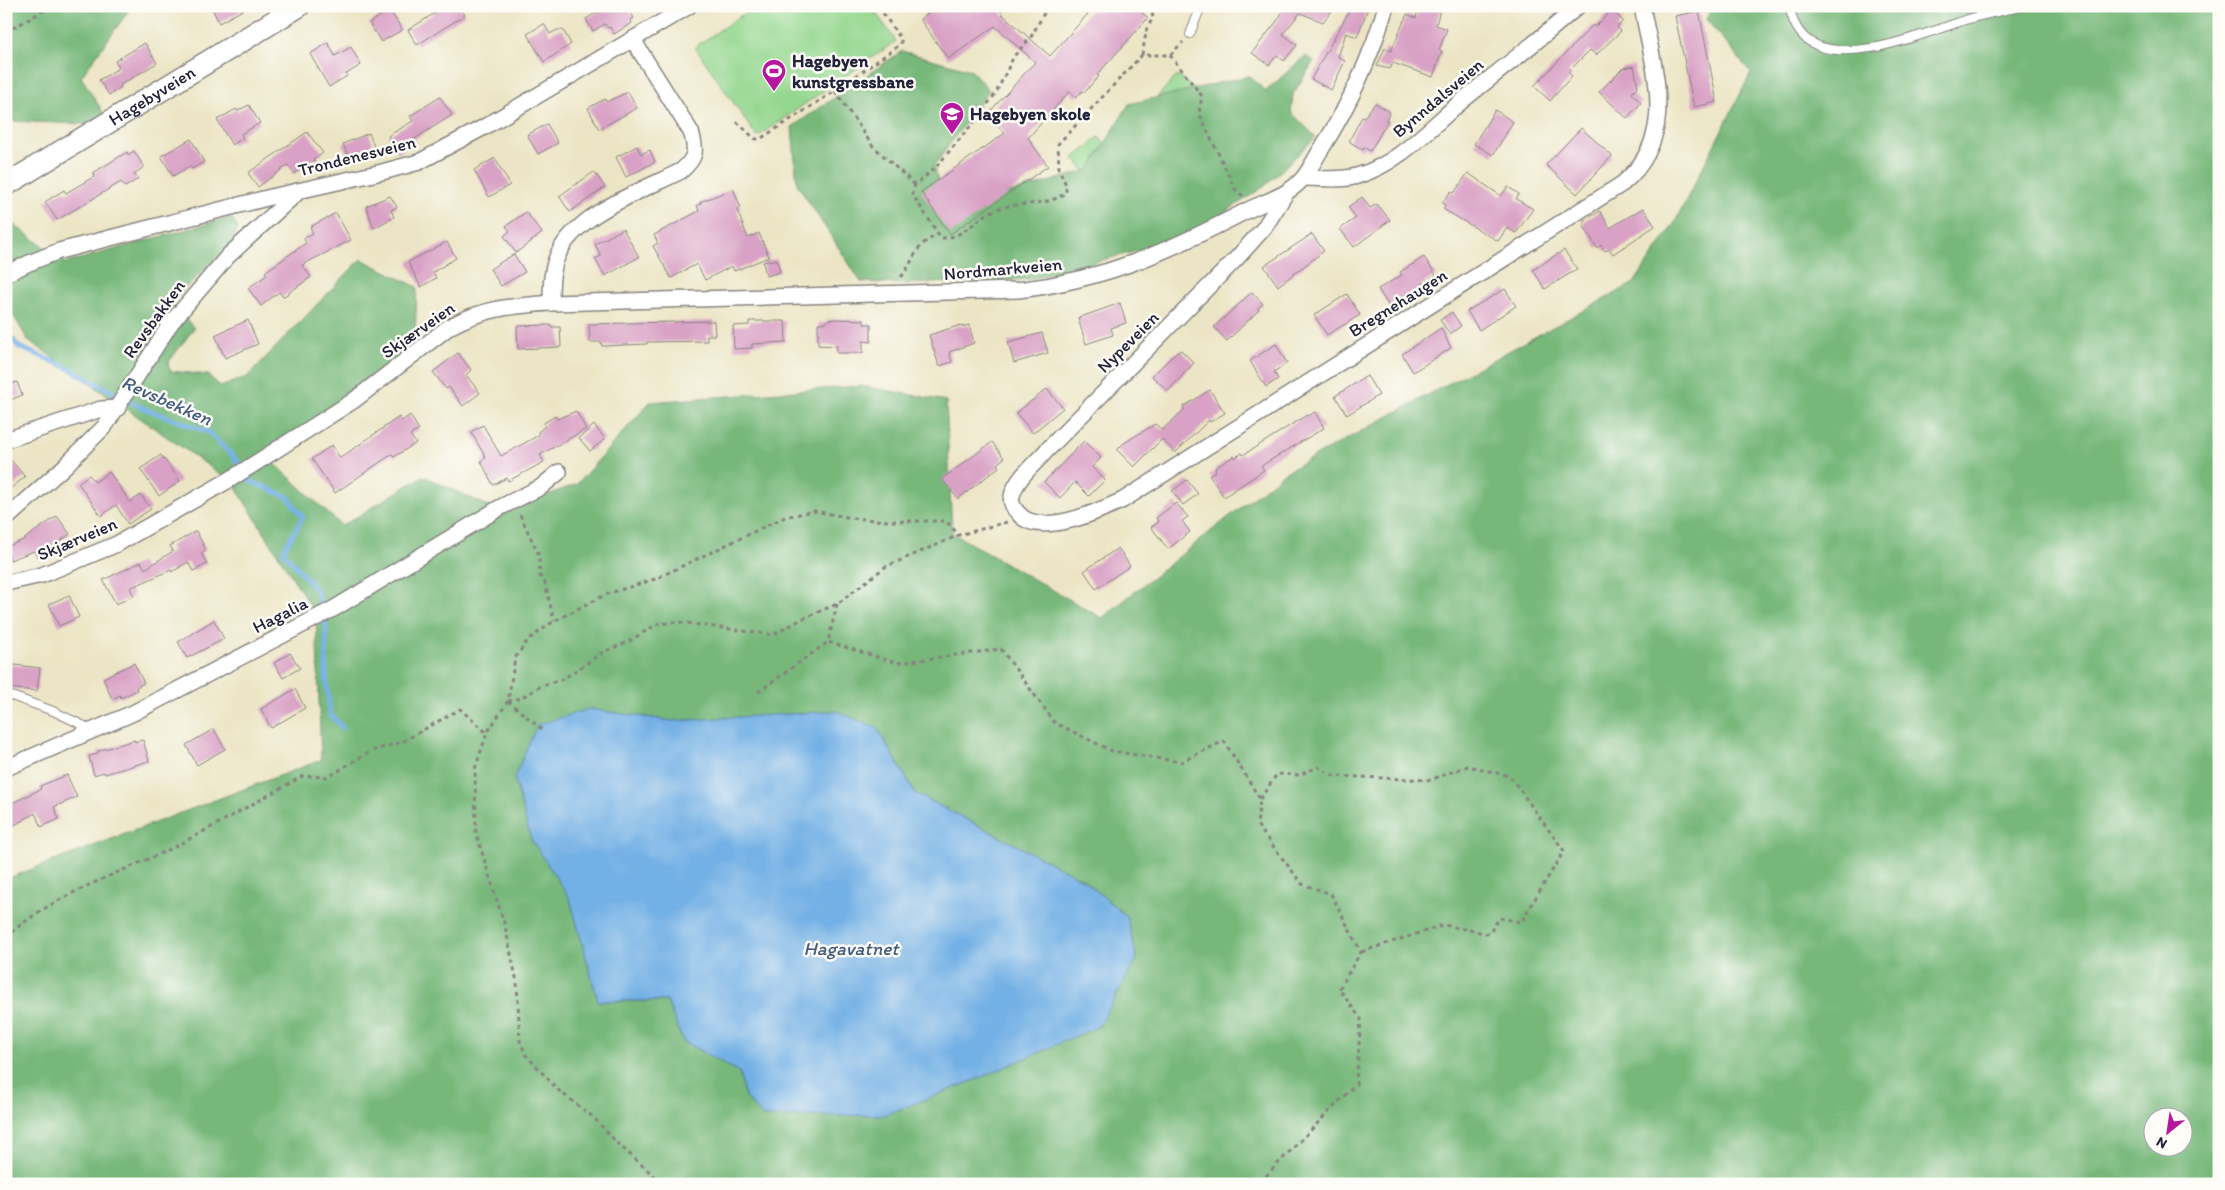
<svg xmlns="http://www.w3.org/2000/svg" width="2225" height="1190" font-family="Itim,sans-serif">
	<rect width="100%" height="100%" fill="#fdfcf7"/>
	<filter id="ink" filterUnits="userSpaceOnUse"><feTurbulence type="fractalNoise" baseFrequency=".02" numOctaves="2"/><feDisplacementMap in="SourceGraphic" scale="10" xChannelSelector="R" yChannelSelector="G"/><feConvolveMatrix kernelMatrix="1 2 1 2 8 2 1 2 1" color-interpolation-filters="sRGB"/></filter>
	<filter id="wash" filterUnits="userSpaceOnUse"><feTurbulence type="fractalNoise" baseFrequency=".0096" numOctaves="4" result="noise"/><feDisplacementMap in="SourceGraphic" scale="20" xChannelSelector="R" yChannelSelector="G"/><feGaussianBlur stdDeviation="1.12" result="paint"/><feColorMatrix in="noise" values="0 0 0 0 0 0 0 0 0 0 0 0 0 0 0 0 0 1.4 0 .05"/><feComposite in="paint" operator="in"/></filter>
	<g filter="url(#wash)">
		<rect width="100%" height="100%" fill="#ece5c5"/>
		<g fill="#94d78f" stroke="#5b7c65">
			<polygon points="755,6 871,6 896,41 757,137 695,47"/>
			<polygon points="1176,77 1181,77 1200,96 1144,111"/>
			<polygon points="1099,137 1115,156 1090,177 1074,158"/>
		</g>
		<g fill="#77b87a" stroke="#4c6d5a" fill-rule="evenodd">
			<polygon points="6,6 132,6 81,77 111,125 6,121"/>
			<path d="M1714 6H2219V1184H6V879L321 760 316 615 233 483 28 340 6 303V219L66 263 231 217 238 228 231 244 171 302 194 328 168 363 170 371 208 375 221 387 247 377 361 259 417 287 414 361 271 460 342 526 423 476 501 512 577 484 650 402 861 386 946 401 952 533 1102 618 1284 473 1634 283 1674 224 1751 73 1706 19ZM589 709 673 721 836 712 877 728 915 793 1084 880 1127 917 745 1097 739 1072 683 1041 667 1001H598L570 899ZM2152 1118H2182V1148H2152Z"/>
			<polygon points="902,51 971,70 989,90 934,166 943,201 972,204 1089,170 1129,104 1249,76 1266,91 1305,56 1314,61 1293,94 1291,112 1316,137 1265,186 1186,238 1031,279 903,284 861,282 797,184 792,127"/>
		</g>
		<polygon fill="#73b0e5" stroke="#4a6990" points="589,709 673,721 836,711 877,728 915,793 1084,880 1127,917 1137,959 1099,1026 980,1078 885,1115 763,1117 745,1097 739,1072 683,1041 667,1001 598,1001 570,899 531,839 514,778 537,725"/>
		<g fill="none" stroke-linecap="round" stroke-linejoin="round">
			<polyline stroke="#73b0e5" stroke-width="5" points="6,332 19,347 64,366 143,408 208,432 234,457 250,481 288,497 303,517 283,551 316,590 326,626 326,676 330,714 343,728"/>
		</g>
		<g id="blocks">
			<g fill="#d9a1c5">
				<polygon points="211,6 250,6 219,23"/>
				<polygon points="431,6 459,6 465,15 417,45 408,30 435,13"/>
				<polygon points="608,6 627,6 634,18 630,20 632,23 614,34 610,27 608,28 605,24 593,31 586,19"/>
				<polygon points="939,6 997,6 1003,15 1050,56 1095,6 1135,6 1148,18 1097,75 1099,76 1084,93 1082,91 1076,98 1070,91 1028,138 1048,166 950,234 921,192 1005,133 986,116 1035,62 995,26 948,59 920,19"/>
				<polygon points="1284,6 1336,6 1323,22 1300,13 1283,34 1297,45 1284,61 1277,55 1269,65 1252,53 1280,17"/>
				<polygon points="1352,6 1369,6 1357,37 1346,33 1338,57 1345,61 1331,90 1311,79"/>
				<polygon points="1419,6 1441,6 1436,25 1447,29 1439,50 1442,51 1433,77 1393,63 1390,69 1377,66 1385,48 1391,51 1407,14 1416,18"/>
				<polygon points="390,10 402,30 381,42 369,23"/>
				<polygon points="1612,10 1623,21 1617,27 1621,31 1596,55 1590,50 1568,72 1572,76 1550,101 1534,86 1593,25 1595,27"/>
				<polygon points="1699,11 1717,102 1694,107 1675,16"/>
				<polygon points="544,24 550,34 557,30 563,30 571,44 544,62 527,34"/>
				<polygon points="145,43 157,63 120,85 121,87 109,95 99,80 119,68 115,61"/>
				<polygon points="328,43 335,56 351,47 361,65 346,74 347,76 329,87 310,54"/>
				<polygon points="1634,66 1638,87 1632,93 1641,103 1627,118 1599,92 1623,68"/>
				<polygon points="628,92 637,108 599,129 588,108 605,99 606,102"/>
				<polygon points="440,97 452,115 413,140 415,142 398,153 388,136 413,121 410,116"/>
				<polygon points="1375,103 1390,112 1386,120 1388,121 1370,151 1364,147 1363,150 1350,142 1350,139 1362,117 1364,118"/>
				<polygon points="249,105 260,123 241,134 243,138 232,145 217,120 236,109 237,111"/>
				<polygon points="1495,110 1513,122 1493,155 1474,144"/>
				<polygon points="547,124 558,143 538,154 527,135"/>
				<polygon points="1581,128 1612,156 1577,194 1546,165"/>
				<polygon points="307,132 323,153 313,160 318,167 306,175 301,169 294,174 288,165 258,187 248,173"/>
				<polygon points="369,133 376,152 355,160 354,156 349,158 343,144"/>
				<polygon points="191,139 204,162 192,169 190,166 173,176 161,156"/>
				<polygon points="637,146 641,154 650,150 655,162 626,177 616,157"/>
				<polygon points="134,151 144,167 134,174 138,179 125,187 121,182 57,220 45,202 64,190 66,193 95,176 93,173 127,152 128,155"/>
				<polygon points="495,158 510,185 489,197 474,170"/>
				<polygon points="594,172 605,187 570,212 559,196"/>
				<polygon points="1468,173 1501,196 1508,187 1519,194 1516,199 1533,209 1516,233 1507,228 1498,241 1443,209 1445,205 1442,203 1451,191 1454,193"/>
				<polygon points="733,189 741,208 737,210 748,238 759,233 769,257 734,271 732,266 705,280 697,264 671,278 653,246 658,243 654,235 699,211 697,205 701,204 700,202"/>
				<polygon points="390,196 397,207 391,210 394,217 374,228 366,206"/>
				<polygon points="1362,197 1370,208 1377,204 1390,220 1354,247 1340,229 1356,218 1348,207"/>
				<polygon points="1643,208 1655,226 1613,254 1609,249 1605,251 1601,245 1597,248 1584,226 1584,221 1600,211 1610,228"/>
				<polygon points="526,212 542,233 516,253 504,236 510,231 506,226"/>
				<polygon points="336,213 351,240 302,265 311,277 283,297 279,292 261,306 248,288 267,275 265,272 306,243 304,238 313,233 310,227"/>
				<polygon points="623,229 639,257 605,276 595,259 601,256 595,244"/>
				<polygon points="1312,234 1324,251 1278,286 1264,266"/>
				<polygon points="447,242 456,258 433,272 436,278 421,287 408,262"/>
				<polygon points="1564,250 1577,269 1545,289 1533,270"/>
				<polygon points="514,254 525,272 501,286 490,269"/>
				<polygon points="1424,257 1436,275 1421,285 1422,287 1390,308 1378,289 1402,275 1400,272"/>
				<polygon points="777,259 780,272 766,276 763,262"/>
				<polygon points="1505,289 1516,306 1479,330 1467,311"/>
				<polygon points="1252,292 1263,304 1258,308 1259,310 1227,341 1214,327"/>
				<polygon points="1347,294 1360,315 1327,335 1314,315"/>
				<polygon points="1120,303 1126,323 1111,328 1113,335 1086,344 1078,318"/>
				<polygon points="1452,312 1461,326 1450,334 1440,320"/>
				<polygon points="838,319 864,320 864,324 871,324 871,342 863,341 863,353 837,353 837,346 818,345 818,323 827,323 827,320"/>
				<polygon points="248,320 258,344 225,358 215,335"/>
				<polygon points="714,321 715,335 707,335 707,341 647,342 647,344 602,346 601,342 590,342 589,324"/>
				<polygon points="749,321 785,321 786,342 752,344 752,348 734,349 733,326 749,325"/>
				<polygon points="551,325 551,327 560,327 561,347 518,349 517,326"/>
				<polygon points="961,325 961,327 969,325 974,343 949,352 952,362 939,366 929,335"/>
				<polygon points="1441,328 1451,348 1413,372 1402,354"/>
				<polygon points="1042,333 1048,353 1014,363 1008,342"/>
				<polygon points="1276,344 1287,363 1274,372 1278,379 1266,387 1250,361"/>
				<polygon points="1181,350 1194,363 1168,391 1152,376 1176,352 1177,353"/>
				<polygon points="458,353 471,370 466,375 480,393 463,406 449,387 446,389 433,372"/>
				<polygon points="1367,376 1379,395 1347,415 1335,396"/>
				<polygon points="17,382 22,395 6,402 6,386"/>
				<polygon points="1047,389 1063,408 1033,433 1016,413"/>
				<polygon points="1210,390 1225,413 1210,422 1209,420 1175,453 1162,439 1134,467 1117,450 1124,443 1155,424 1162,430 1185,409 1183,407"/>
				<polygon points="576,411 586,429 540,455 544,462 508,481 507,478 493,485 481,461 486,458 471,432 483,425 501,456 539,435 538,432 545,426 544,423 555,416 557,419"/>
				<polygon points="1315,412 1324,428 1261,466 1264,470 1224,497 1209,475 1216,471 1215,468 1234,456 1235,458 1242,453 1243,455 1307,415 1308,416"/>
				<polygon points="410,415 419,430 410,435 416,443 394,457 392,454 335,493 312,459 332,445 340,458 399,417 402,421"/>
				<polygon points="594,425 605,439 590,451 579,438"/>
				<polygon points="1084,441 1101,458 1092,467 1105,480 1089,496 1075,482 1060,498 1044,482"/>
				<polygon points="992,442 1004,458 997,464 999,467 958,499 942,479"/>
				<polygon points="6,454 25,477 6,492"/>
				<polygon points="161,455 180,481 159,496 140,469"/>
				<polygon points="109,472 130,502 141,495 151,509 128,524 116,505 101,516 78,483 89,475 95,482"/>
				<polygon points="1187,480 1198,494 1183,505 1172,491"/>
				<polygon points="1176,503 1188,517 1182,521 1190,532 1168,549 1151,527 1159,522 1156,518"/>
				<polygon points="57,516 70,534 38,557 34,551 10,560 6,547 23,540"/>
				<polygon points="196,531 206,550 201,553 207,564 193,571 188,562 172,572 171,570 130,588 134,596 116,604 103,580 141,562 145,569 173,551 170,546"/>
				<polygon points="1118,548 1130,566 1096,589 1084,571"/>
				<polygon points="69,595 79,617 59,626 49,604"/>
				<polygon points="214,620 224,639 187,658 178,642"/>
				<polygon points="290,653 300,668 283,678 274,663"/>
				<polygon points="134,663 144,683 136,687 137,690 121,698 120,695 112,699 103,678"/>
				<polygon points="6,664 40,668 37,691 6,688"/>
				<polygon points="295,689 305,708 271,728 261,709"/>
				<polygon points="214,729 225,749 197,765 186,745"/>
				<polygon points="135,740 135,742 143,740 149,761 105,774 104,772 94,775 89,756 98,754 98,751"/>
				<polygon points="67,775 77,797 54,807 59,819 41,827 35,813 6,830 6,806 41,789 40,786"/>
			</g>
		</g>
	</g>
	<g filter="url(#ink)">
		<use href="#blocks" fill-opacity="0" stroke="#878480" stroke-width="1"/>
		<g fill="none" stroke-linecap="round" stroke-linejoin="round">
			<defs>
				<g id="service">
					<path d="M1789 6C1792 18 1795 28 1804 37 1839 70 1926 33 1965 20 1985 14 2005 10 2025 6"/>
					<polyline points="1190,34 1200,9 1199,6"/>
					<polyline points="6,694 53,711 93,730"/>
				</g>
				<g id="minor">
					<path d="M1304 178C1321 178 1340 181 1357 176 1399 164 1430 127 1462 101 1501 69 1540 40 1578 6"/>
					<path d="M1286 193 1264 228 1236 259 1047 450C1036 463 1016 478 1012 496 1010 502 1014 509 1018 513 1039 539 1099 511 1123 500L1622 184C1680 136 1653 69 1642 6"/>
					<polyline points="6,274 29,263 59,251 271,197 382,172 419,162 486,126 689,6"/>
					<path d="M551 303 1018 290C1105 280 1169 251 1246 211 1266 201 1290 195 1304 177 1311 168 1316 157 1322 148 1351 102 1371 58 1386 6"/>
					<polyline points="6,440 101,409 118,408"/>
					<polyline points="6,519 65,466 105,426 171,323 228,256 299,191"/>
					<path d="M6 583 42 575 117 544 229 480 353 401 449 327C483 308 512 306 551 303 551 288 551 272 557 257 574 214 642 191 681 171 696 158 697 151 691 132L633 40"/>
					<polyline points="6,768 133,713 335,608 501,507 541,487 559,472"/>
				</g>
				<g id="secondary">
					<path id="s1" d="M6 185 299 6"/>
				</g>
			</defs>
			<use href="#service" stroke="#878480" stroke-width="10"/>
			<use href="#minor" stroke="#878480" stroke-width="18"/>
			<use href="#secondary" stroke="#878480" stroke-width="24"/>
			<g stroke="#878480" stroke-width="3" stroke-dasharray="4 4" stroke-linecap="butt">
				<path d="M1048 6 1031 37 1014 56 996 93 975 121 936 167 915 185 912 194 941 238C963 239 976 218 995 210 1020 200 1041 209 1066 193V185L1059 169 1058 144 1142 55H1170L1183 42"/>
				<polyline points="6,32 52,6"/>
				<polyline points="1142,55 1147,28 1153,18 1151,6"/>
				<polyline points="1170,55 1202,96 1199,113 1235,189 1243,196"/>
				<polyline points="835,91 872,145 915,185"/>
				<polyline points="737,122 755,139 760,139 835,91 901,44 901,39 878,6"/>
				<path d="M901 277C911 267 913 252 924 243 929 239 934 237 939 234"/>
				<polyline points="520,515 539,555 540,576 545,583 554,621"/>
				<polyline points="837,604 828,642 897,663 1001,649 1055,723 1112,751 1181,762 1224,741 1260,799 1257,825 1302,884 1331,894 1361,952 1339,989 1361,1019 1356,1084 1260,1182 1261,1184"/>
				<polyline points="758,692 828,642"/>
				<polyline points="508,701 521,698 541,686 563,679 603,652 626,643 657,624 678,622 773,635 804,618 837,604 885,567 959,535 1007,522"/>
				<polyline points="508,701 545,732"/>
				<polyline points="1260,799 1277,774 1299,775 1318,767 1334,776 1430,780 1468,766 1510,776 1564,851 1521,922 1499,918 1489,934 1444,925 1361,952"/>
				<path d="M6 938C46 898 115 875 166 851 212 828 257 801 303 776L328 777 371 751 402 742 460 709 487 733"/>
				<polyline points="670,1184 659,1180 619,1145 593,1117 558,1090 526,1055 520,1041 517,982 505,926 476,833 475,769 487,733 508,701 515,658 528,640 554,621 607,594 655,579 785,517 814,511 852,518 887,521 946,521 959,535"/>
			</g>
			<use href="#service" stroke="#fff" stroke-width="8"/>
			<use href="#minor" stroke="#fff" stroke-width="15"/>
			<use href="#secondary" stroke="#fff" stroke-width="21"/>
		</g>
	</g>
	<defs>
		<symbol id="stadium-pin" viewBox="-11 -11 22 30"><path d="M0 17L-7.5 6A9.5 9.5 0 1 1 7.5 6Z" fill="#b5179e" stroke="#fdfcf7"/><path d="M0-5a6.5 5 0 1 0 0 10a6.5 5 0 1 0 0-10ZM-3.5-1.8h7v3.6h-7Z" fill="#fff"/></symbol>
		<symbol id="school-pin" viewBox="-11 -11 22 30"><path d="M0 17L-7.5 6A9.5 9.5 0 1 1 7.5 6Z" fill="#b5179e" stroke="#fdfcf7"/><path d="M0-5L7-2L0 1L-7-2ZM-4 1L0 2.5L4 1V4Q0 6-4 4Z" fill="#fff"/></symbol>
	</defs>
	<g fill-rule="evenodd">
		<use href="#stadium-pin" x="760" y="57" width="28" height="38"/>
		<use href="#school-pin" x="938" y="100" width="28" height="38"/>
	</g>
	<g text-anchor="middle" stroke-width="5" stroke-linejoin="round" paint-order="stroke">
		<g font-size="18" font-weight="bold" fill="#22223b" stroke="#fdfcf7" text-anchor="start">
			<text x="792" y="67">Hagebyen<tspan x="792" dy="21">kunstgressbane</tspan></text>
			<text x="970" y="120">Hagebyen skole</text>
		</g>
		<g font-size="18" fill="#22223b" stroke="#fdfcf7">
			<text dy="6" stroke="none"><textPath href="#s1" startOffset="171">Hagebyveien</textPath></text>
			<text transform="translate(1438 98) rotate(-40)" y="6">Bynndalsveien</text>
			<text transform="translate(357 156) rotate(-14)" y="6">Trondenesveien</text>
			<text transform="translate(1003 269) rotate(-5)" y="6">Nordmarkveien</text>
			<text transform="translate(1398 303) rotate(-32)" y="6">Bregnehaugen</text>
			<text transform="translate(154 319) rotate(-54)" y="6">Revsbakken</text>
			<text transform="translate(418 330) rotate(-35)" y="6">Skjærveien</text>
			<text transform="translate(1128 342) rotate(-45)" y="6">Nypeveien</text>
			<text transform="translate(77 539) rotate(-23)" y="6">Skjærveien</text>
			<text transform="translate(280 615) rotate(-27)" y="6">Hagalia</text>
		</g>
		<g font-size="19" font-style="italic" fill="#425b7f" stroke="#fdfcf7">
			<text transform="translate(167 400) rotate(24)" y="7">Revsbekken</text>
			<text x="851" y="955">Hagavatnet</text>
		</g>
	</g>
	<rect width="2225" height="1190" fill="none" stroke="#fdfcf7" stroke-width="25"/>
	<g transform="translate(2168 1132) rotate(210)"><circle r="24" fill="#fdfcf7" stroke="#a5a5ac"/>
	<path d="M0-4L9 19L0 12L-9 19Z" fill="#b5179e"/>
	<text y="-8" font-size="14" font-weight="bold" text-anchor="middle" fill="#22223b">N</text>
	</g>
</svg>
